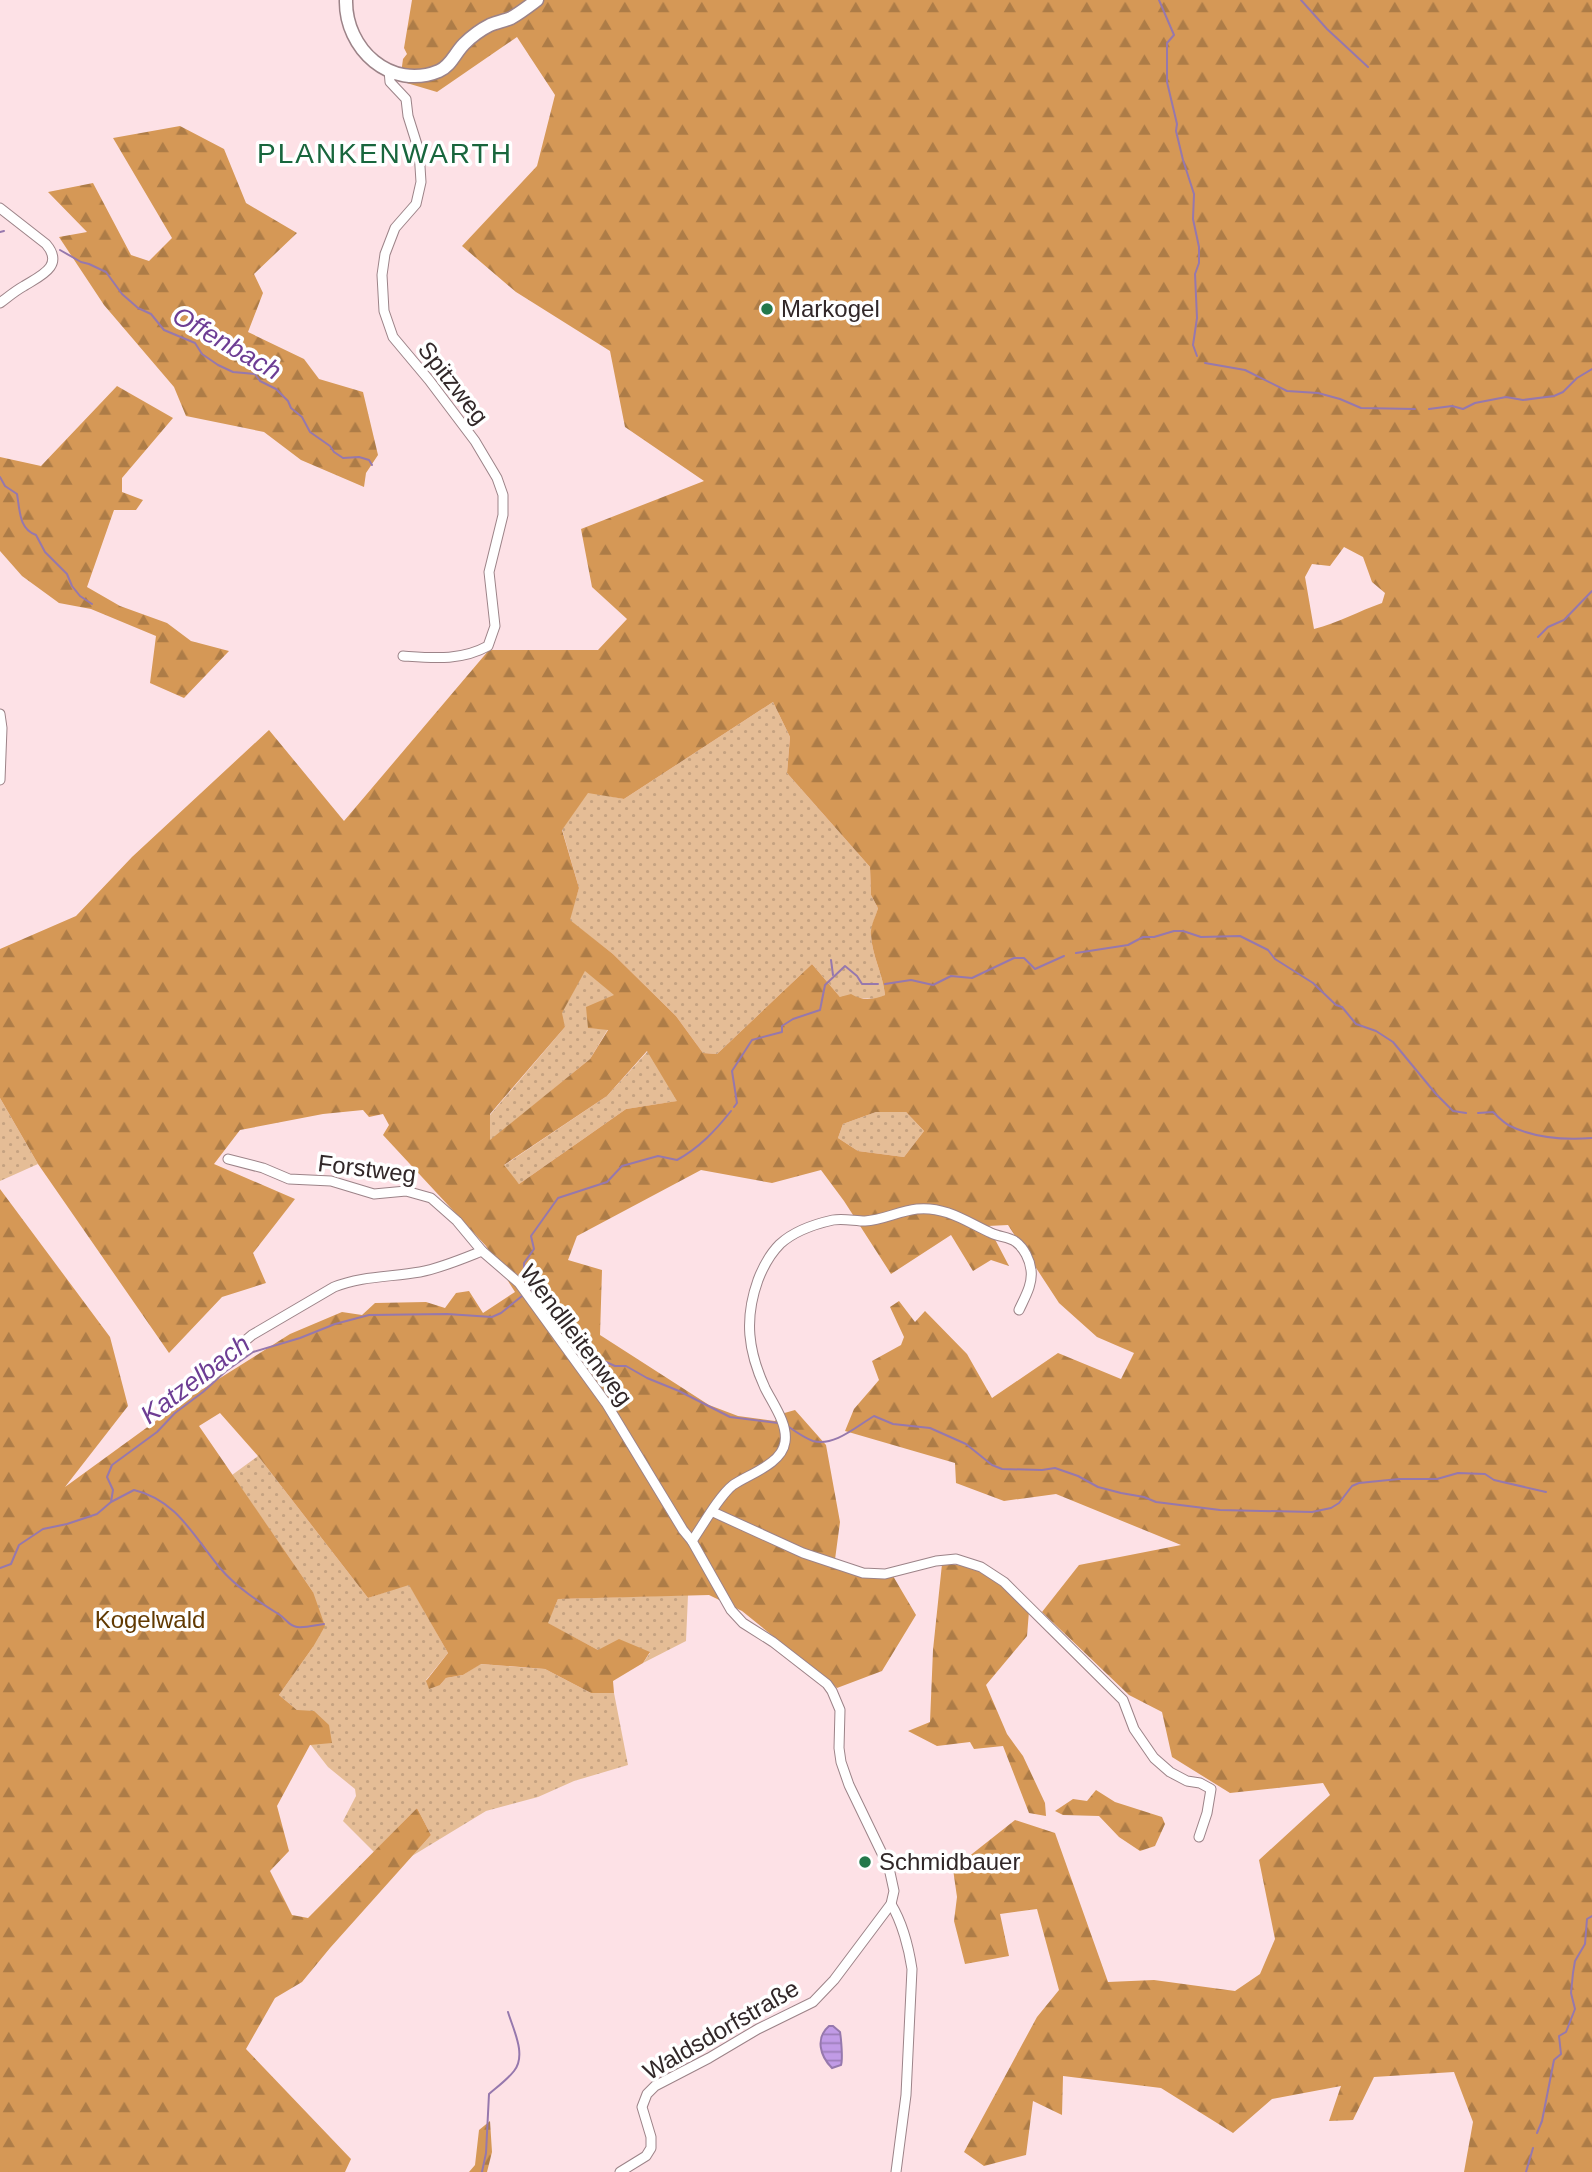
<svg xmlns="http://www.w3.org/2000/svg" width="1592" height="2172" font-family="Helvetica,sans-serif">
	<defs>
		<pattern id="grass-dots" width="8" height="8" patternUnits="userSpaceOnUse" patternTransform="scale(1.75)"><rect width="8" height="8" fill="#e5bd96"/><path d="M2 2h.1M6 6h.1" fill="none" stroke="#c5a281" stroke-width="1.8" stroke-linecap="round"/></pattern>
		<pattern id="forest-firs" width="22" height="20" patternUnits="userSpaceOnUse" patternTransform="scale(1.75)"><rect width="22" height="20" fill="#d59856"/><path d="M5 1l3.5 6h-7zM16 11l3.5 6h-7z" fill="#ad7c47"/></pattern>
		<pattern id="water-rules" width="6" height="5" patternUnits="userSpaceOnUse" patternTransform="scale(1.75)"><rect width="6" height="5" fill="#c19be6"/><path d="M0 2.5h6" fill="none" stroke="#9d7eba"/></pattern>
	</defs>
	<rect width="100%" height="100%" fill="#fde1e6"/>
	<g fill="url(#grass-dots)">
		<path d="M773 702 790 737 787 773 870 867 871 895 878 908C876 916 871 926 871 935 872 956 883 974 885 995L877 999 840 997 812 964 717 1054 703 1053 676 1016 613 954 569 920 579 888 562 829 588 792 624 799Z"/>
		<polygon points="585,970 615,995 588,1028 608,1029 590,1059 490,1141 490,1115 565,1027 561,1014"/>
		<polygon points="648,1051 678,1101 626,1109 519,1184 503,1166 607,1096"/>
		<polygon points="0,1098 38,1164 0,1181"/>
		<polygon points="876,1112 906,1112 924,1131 904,1157 858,1151 838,1138 843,1124"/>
		<polygon points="258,1456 368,1598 409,1584 448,1653 426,1680 440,1685 446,1678 463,1675 480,1664 545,1669 591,1693 614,1693 628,1765 574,1781 538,1797 486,1811 412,1856 431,1835 417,1808 374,1852 343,1821 356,1796 355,1789 328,1767 310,1744 297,1710 279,1695 313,1647 313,1592 232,1475"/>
		<polygon points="688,1595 686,1641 643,1663 650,1653 598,1650 547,1623 558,1599"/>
	</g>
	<g fill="url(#forest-firs)" fill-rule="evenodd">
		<path d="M412 0H1592V2172H1464L1473 2122 1454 2072 1374 2077 1353 2120 1329 2121 1341 2086 1272 2099 1233 2133 1161 2088 1063 2076 1062 2115 1033 2101 1026 2155 984 2166 964 2152 1037 2017 1059 1990 1037 1909 1000 1914 1009 1956 965 1964 954 1921 957 1897 953 1869 1015 1820 1055 1833 1108 1982 1154 1980 1235 1991 1260 1974 1275 1939 1259 1860 1330 1795 1323 1783 1230 1793 1172 1757 1162 1712 1129 1695 1042 1612 1079 1565 1181 1545 1056 1494 1004 1501 956 1483 955 1463 845 1431 854 1409 879 1380 872 1361 901 1345 904 1337 890 1307 899 1301 915 1322 925 1311 967 1354 992 1398 1058 1353 1121 1379 1134 1353 1097 1337 1059 1303 1008 1225 988 1226 1009 1266 991 1260 973 1271 951 1235 891 1274 844 1201 821 1170 772 1183 701 1170 577 1236 568 1260 602 1270 600 1335 709 1405 738 1416 775 1421 781 1414 795 1410 826 1445 840 1522 834 1567 893 1576 916 1615 882 1671 837 1688 742 1611 709 1595 558 1599 548 1623 598 1650 619 1639 650 1652 643 1663 613 1681 614 1693H591L545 1669 481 1664 463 1675 446 1678 440 1685 429 1689 426 1681 448 1653 409 1585 368 1598 258 1456 220 1413 199 1426 313 1592 325 1626 313 1647 279 1695 297 1710 314 1711 329 1725 332 1743 310 1745 277 1806 289 1851 270 1871 292 1915 308 1918 417 1808 431 1835 330 1948 302 1982 275 1998 246 2049 351 2159 345 2172H0V1189L110 1337 128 1406 65 1487 182 1402 290 1334 342 1312 362 1315 375 1303 426 1302 445 1308 456 1293 469 1291 483 1313 515 1292 486 1246 383 1135 389 1125 383 1114 369 1117 363 1110 323 1114 240 1130 214 1164 295 1199 253 1253 266 1283 222 1297 169 1353 38 1164 0 1098V949L76 916 132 857 269 730 344 821 489 650H598L627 619 592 587 581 529 704 481 625 427 610 351 516 292 462 246 537 166 555 95 517 37 437 92 400 81 403 59 407 54 404 48ZM1344 547 1363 557 1372 582 1385 593 1382 603C1359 611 1338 623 1314 629L1305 577 1312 564 1330 566ZM773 702 790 737 787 773 870 867 871 895 878 908C876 916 870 926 871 935 872 956 883 974 885 995 873 1000 862 1001 851 994L840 997 812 964 717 1054 703 1053 676 1016 613 954 570 920 579 888 562 830 588 793 624 799ZM585 971 614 995 586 1007 588 1028 608 1030 590 1059 490 1140V1114L565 1027 562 1013ZM647 1051 677 1101 626 1109 519 1184 504 1165 607 1096ZM876 1112H906L924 1131 904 1157 858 1151 838 1138 843 1124Z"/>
		<polygon points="180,126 224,149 246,203 297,233 254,274 263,293 248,332 304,359 319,379 363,392 378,455 366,473 364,487 301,460 264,432 186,416 174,387 104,305 59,237 87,232 48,192 93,183 131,255 149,261 172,238 113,138"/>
		<polygon points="117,386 173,418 122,478 122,492 143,500 136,510 114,510 87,587 120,606 167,623 191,641 229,651 184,698 150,683 156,636 91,609 59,603 22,576 0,551 0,457 41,466"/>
		<path d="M942 1564C985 1564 1001 1583 1029 1611L1027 1636 986 1685 1007 1734 1023 1756 1045 1803 1046 1816 1029 1813 1003 1746 974 1749 970 1742 937 1746 908 1731 930 1722 933 1650Z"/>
		<polygon points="1096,1790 1115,1802 1162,1817 1165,1824 1155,1846 1140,1851 1119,1837 1099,1816 1063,1815 1055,1811 1073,1799 1087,1801"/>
		<polygon points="490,2121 492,2152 487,2172 469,2172 475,2165 479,2130"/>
	</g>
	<path fill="url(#water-rules)" stroke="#9678ad" stroke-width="2" d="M829 2026H833L840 2032C841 2038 843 2059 841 2065L832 2068C820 2056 815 2038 829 2026Z"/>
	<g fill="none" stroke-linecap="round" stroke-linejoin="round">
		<g stroke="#9678ad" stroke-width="2">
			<polyline points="1159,0 1174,35 1167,43 1167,82 1177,124 1176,131 1183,160 1194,194 1193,219 1199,247 1199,263 1195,274 1197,318 1193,345 1197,356"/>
			<polyline points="1301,0 1327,29 1368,67"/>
			<polyline points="0,232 4,231"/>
			<polyline points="60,250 81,262 89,264 106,272 122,294 138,308 151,314 164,330 195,343 202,354 218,365 233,372 255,374 260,381 276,389 288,401 291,408 302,417 310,432 330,446 334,452 343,458 359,457 369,460 372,465"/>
			<polyline points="1205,363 1245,370 1287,391 1318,393 1340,399 1361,408 1415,409"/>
			<polyline points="1429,409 1452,406 1463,409 1475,403 1506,397 1523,400 1554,396 1563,392 1577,378 1592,369"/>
			<path d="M0 477 5 486 17 494C20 511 19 529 36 535L45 552 67 574 72 586 80 596 92 604"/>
			<polyline points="1538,637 1548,627 1564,620 1592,591"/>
			<polyline points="1076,953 1128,945 1143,937 1154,937 1174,931 1183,931 1201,937 1240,936 1268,950 1275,959 1313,983 1336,1005 1342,1007 1356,1024 1376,1031 1393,1042 1436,1094 1453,1111 1466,1113"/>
			<polyline points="831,960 833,975"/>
			<polyline points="885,984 911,980 933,985 951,976 972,978 1014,958 1024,958 1035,969 1064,956"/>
			<polyline points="734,1107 737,1103 732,1071 752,1040 782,1032 782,1026 793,1019 820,1010 825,985 845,966 857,976 862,984 878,984"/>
			<path d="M1478 1113 1493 1112C1498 1117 1504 1123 1510 1126 1535 1138 1566 1140 1592 1138"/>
			<polyline points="529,1291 539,1297 563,1327 578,1338 597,1358 615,1366 626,1366 647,1378 679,1391 730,1417 778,1423"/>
			<path d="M530 1291 536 1287 531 1270 524 1268V1263L534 1249 531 1236 558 1198 607 1182 622 1166 658 1156 677 1160C699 1148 715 1131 731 1111"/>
			<path d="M789 1427C796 1432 805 1438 813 1441 834 1447 857 1426 874 1416L893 1424 930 1428 966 1444 992 1465 1002 1469 1042 1470 1055 1468 1078 1476 1098 1487 1121 1493 1144 1497 1156 1502 1220 1510 1312 1512 1331 1508 1339 1503 1352 1486 1359 1483 1399 1479H1437L1458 1473 1485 1474 1494 1480 1546 1492"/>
			<path d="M111 1502 134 1490C177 1500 194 1537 220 1568 236 1587 259 1602 280 1615 286 1619 289 1626 297 1627 305 1628 316 1625 324 1624"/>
			<polyline points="0,1568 11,1564 19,1545 43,1529 67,1524 97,1514 111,1502 113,1490 107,1477 112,1465 157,1432 175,1413 203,1392 226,1371 253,1352 300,1338 335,1324 369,1315 447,1314 492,1317 501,1313 522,1296"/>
			<polyline points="1537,2133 1542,2121 1554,2060 1561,2054 1559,2036 1566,2032 1575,2009 1571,1993 1573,1973 1575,1961 1585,1944 1587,1919 1592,1916"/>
			<path d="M482 2172 486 2153 489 2094C497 2087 507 2080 514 2071 527 2055 513 2029 508 2012"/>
			<polyline points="1526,2172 1533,2148"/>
		</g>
		<defs>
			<g id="minor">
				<path d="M389 70 390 82 406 99 408 116 419 151 421 182 416 204 395 228 385 254 382 275 384 311 393 337 429 380 475 441 497 478 503 495V515L489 572 495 626 488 646C461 661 433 658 403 656"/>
				<path d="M0 208 46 244C65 266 40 276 24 286 15 291 8 297 0 303"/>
				<polyline points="0,714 2,728 0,780"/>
				<polyline points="228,1159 263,1168 289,1179 331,1181 374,1194 406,1191 431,1198 457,1221 482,1251 519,1283 606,1403 683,1530 692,1541 731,1610 743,1623 773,1642 827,1684 832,1691 840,1710 839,1748 841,1762 849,1785 889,1868 894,1891 891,1904 834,1980 813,2002 758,2029 709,2058 655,2086 647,2094 642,2107 651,2137 651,2148 646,2156 620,2172"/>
				<path d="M162 1405 216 1373 233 1351 252 1335 334 1287C361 1276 391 1277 420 1272 441 1268 462 1259 482 1251"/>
				<polyline points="713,1512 803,1553 863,1573 885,1574 936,1561 956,1559 981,1567 1004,1582 1123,1700 1134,1729 1154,1758 1170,1772 1187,1781 1200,1783 1211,1789 1207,1813 1199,1837"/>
				<path d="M692 1541C703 1525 719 1496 733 1485 749 1474 782 1464 785 1442 788 1424 773 1404 765 1388 748 1351 744 1319 758 1280 763 1267 770 1254 780 1244 793 1232 815 1224 833 1220 843 1218 855 1221 865 1221 883 1220 899 1211 917 1209 945 1206 967 1222 991 1233 999 1237 1010 1237 1016 1242 1024 1248 1030 1260 1031 1270 1033 1284 1025 1297 1019 1310"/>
				<path d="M891 1904C902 1922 909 1949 912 1969L906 2095 896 2172"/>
			</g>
			<path id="secondary" d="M346 0C345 49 391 91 439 71 451 66 455 53 464 44 471 37 482 29 490 25 497 22 504 21 511 18 520 13 529 6 537 0"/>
		</defs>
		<use href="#minor" stroke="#9c8388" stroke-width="11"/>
		<use href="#secondary" stroke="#9c8388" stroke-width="15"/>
		<use href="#minor" stroke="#fff" stroke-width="9"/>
		<use href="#secondary" stroke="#fff" stroke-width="12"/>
	</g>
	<g fill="#24784b" stroke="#fff" stroke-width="2.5">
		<circle cx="767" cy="309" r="7"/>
		<circle cx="865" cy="1862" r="7"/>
	</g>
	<g text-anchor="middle" stroke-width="7" stroke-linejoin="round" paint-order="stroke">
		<g font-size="24" fill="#312728" stroke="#fff" text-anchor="start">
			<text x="781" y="317">Markogel</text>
			<text x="879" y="1870">Schmidbauer</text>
		</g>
		<g font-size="24" fill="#312728" stroke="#fff">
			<text transform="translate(453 383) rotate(52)" y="8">Spitzweg</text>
			<text transform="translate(367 1169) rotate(7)" y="8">Forstweg</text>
			<text transform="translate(576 1335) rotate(53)" y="8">Wendlleitenweg</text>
			<text transform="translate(721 2030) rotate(-30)" y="8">Waldsdorfstraße</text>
		</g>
		<g font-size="24" fill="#623a02" stroke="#fff">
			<text x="150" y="1628">Kogelwald</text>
		</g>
		<g font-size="26" font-style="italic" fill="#6d3d94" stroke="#fff">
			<text transform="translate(227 343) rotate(30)" y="9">Offenbach</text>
			<text transform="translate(195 1379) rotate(-37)" y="9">Katzelbach</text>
		</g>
		<g font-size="28" letter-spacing="2" fill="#18663d" stroke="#fff">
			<text x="385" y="163">PLANKENWARTH</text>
		</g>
	</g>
</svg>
